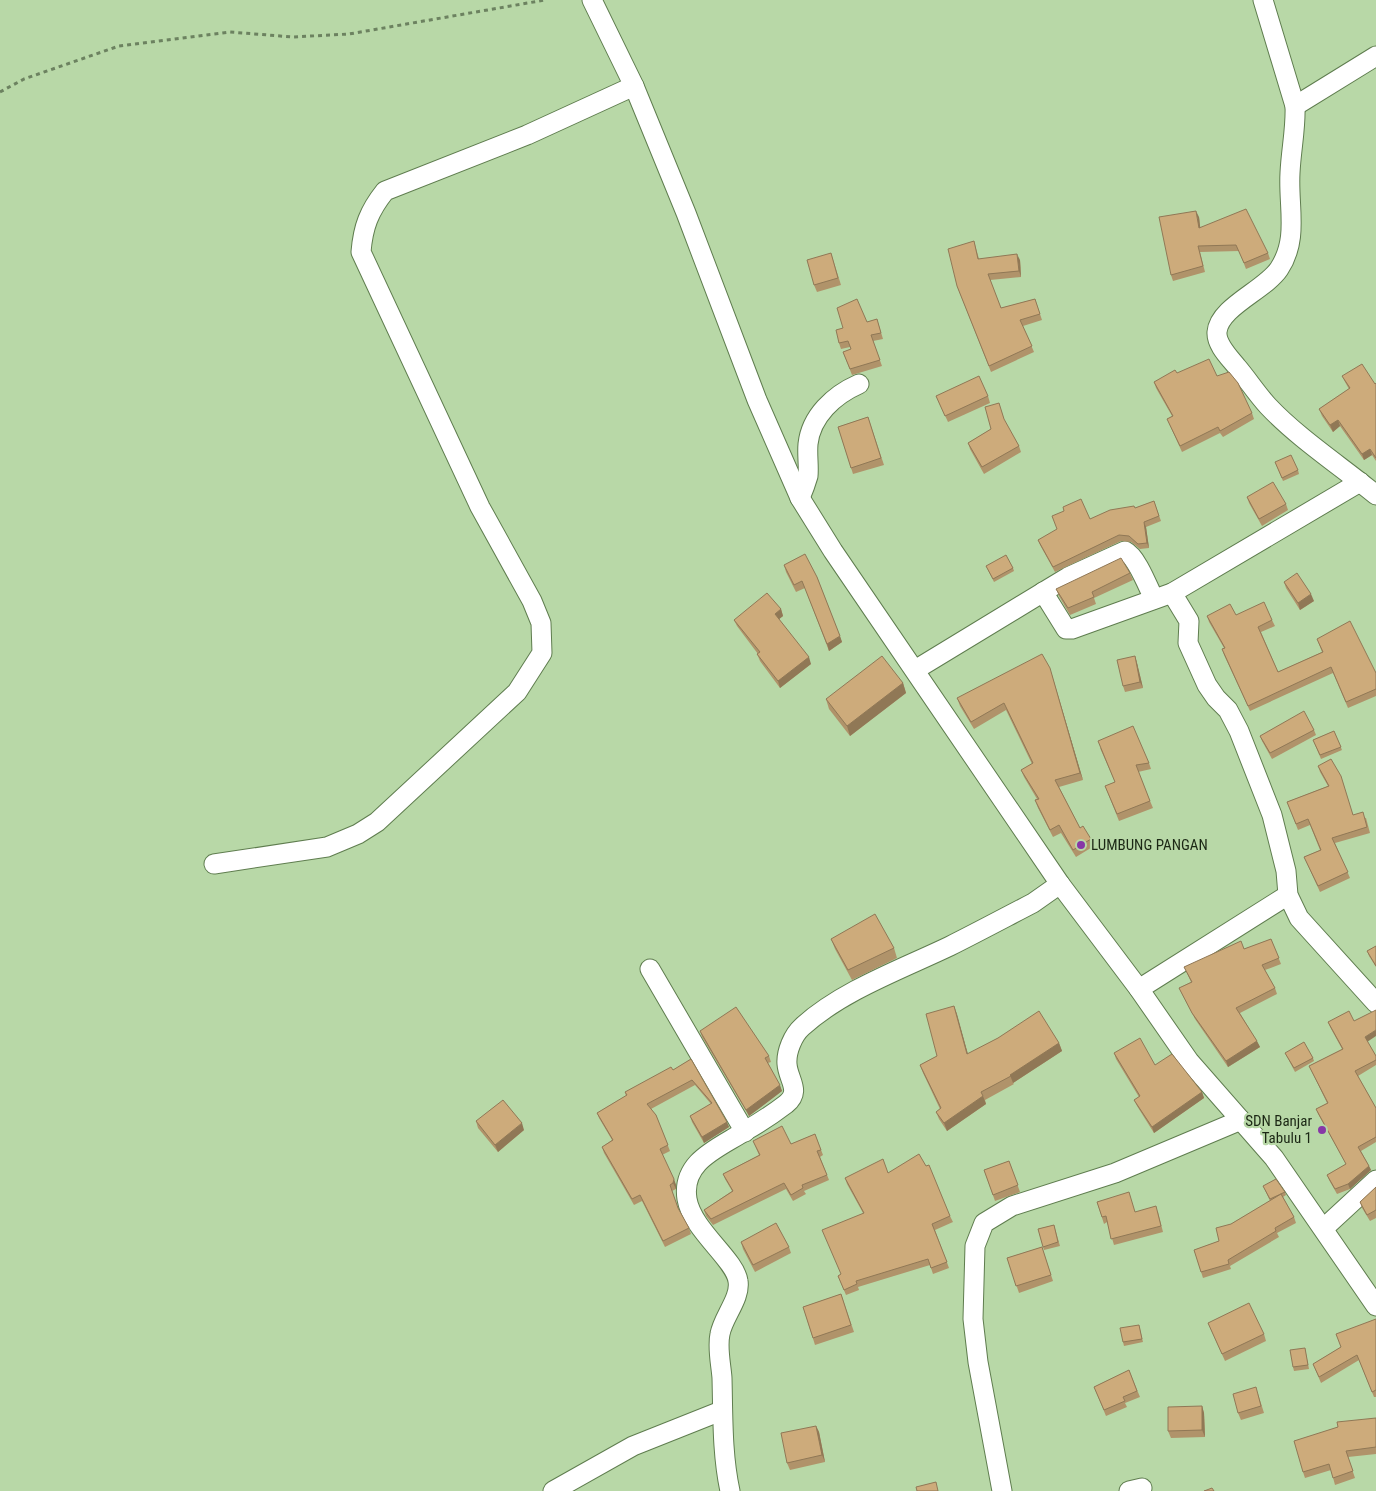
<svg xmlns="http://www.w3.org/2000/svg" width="1376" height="1491" font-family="'Roboto Condensed',sans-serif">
	<rect width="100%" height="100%" fill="#b8d8a7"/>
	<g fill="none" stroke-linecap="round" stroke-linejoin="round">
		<defs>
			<g id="minor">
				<polyline points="592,0 634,86 686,213 757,400 800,498 833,551 1060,884 1139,989 1189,1061 1274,1158 1376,1306"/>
				<path d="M1263 0 1295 106C1296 128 1291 150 1290 173 1288 207 1299 239 1279 269 1265 290 1219 307 1217 332 1216 345 1230 358 1237 367 1248 380 1257 394 1268 406 1298 438 1342 467 1376 495"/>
				<polyline points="1295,106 1376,56"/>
				<path d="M800 498C803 491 806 483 808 476 809 466 807 455 808 444 811 416 834 395 859 384"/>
				<polyline points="1043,592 1066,629 1072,629 1172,593 1360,482"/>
				<polyline points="1172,593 1189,621 1188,643 1207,685 1216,698 1228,710 1239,731 1272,815 1286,871 1288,895 1299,918 1376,1003"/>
				<path d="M915 670 1068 577 1125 551C1137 557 1148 587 1154 599"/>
				<path d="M214 864 327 847 358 834 377 822 517 692 542 653 541 623 532 601 480 507 361 252C363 227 369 211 385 191L527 135 634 86"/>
				<polyline points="650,969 745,1132"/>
				<polyline points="1139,989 1288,895"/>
				<polyline points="1324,1228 1376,1180"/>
				<polyline points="553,1491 633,1446 721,1411"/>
				<path d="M730 1491C722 1454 723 1416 722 1378 721 1364 717 1348 720 1334 723 1317 741 1298 738 1281 735 1259 692 1230 687 1199 681 1161 719 1148 745 1131 759 1123 773 1114 786 1104 802 1091 788 1080 787 1064 786 1052 793 1035 802 1027 841 991 902 969 950 946 978 932 1006 917 1033 903L1060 884"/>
				<polyline points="1002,1491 978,1362 973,1319 975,1246 984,1223 1012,1206 1115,1173 1241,1120"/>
				<polyline points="1129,1491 1142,1488"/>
			</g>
		</defs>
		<use href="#minor" stroke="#5f7d4f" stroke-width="21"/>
		<polyline stroke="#6c8260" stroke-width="3" stroke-dasharray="4 4" stroke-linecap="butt" points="0,92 24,79 119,46 230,32 293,37 349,34 545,0"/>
		<use href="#minor" stroke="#fff" stroke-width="19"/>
	</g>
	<g fill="#b0936a">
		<polygon points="1199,217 1200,227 1268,253 1270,259 1246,269 1239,251 1200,252 1205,272 1173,281 1171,275"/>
		<polygon points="974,241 979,259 1020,260 1021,277 990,280 1001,308 1035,299 1042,320 1023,326 1034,352 991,372 957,286"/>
		<polygon points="831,253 841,285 817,292 814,285"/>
		<polygon points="877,319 883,339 873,341 882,366 852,375 843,352 851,349 850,347 841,349 839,343 867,322"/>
		<polygon points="1177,373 1217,376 1252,413 1254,419 1223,437 1220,433 1182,452 1167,419 1172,416 1156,388 1154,382"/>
		<polygon points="1342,376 1375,384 1376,383 1376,461 1372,455 1364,460 1340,426 1333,432 1322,416 1319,409 1349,389 1345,382"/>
		<polygon points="936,396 988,396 990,403 948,422"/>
		<polygon points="999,403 1004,421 1019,446 1021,452 984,474 970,449 968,443 991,429"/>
		<polygon points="868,417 884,465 853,474 838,427"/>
		<polygon points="1275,462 1298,470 1299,474 1283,481"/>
		<polygon points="1247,497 1286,504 1288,510 1262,526 1249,503"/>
		<polygon points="1154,501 1161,521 1146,527 1149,548 1140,549 1131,542 1121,541 1055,572 1040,545 1038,540 1090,519 1135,508"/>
		<polygon points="784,565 817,577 842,642 829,651 805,588 796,592 786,572"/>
		<polygon points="986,566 1013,568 1014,571 994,582"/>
		<polygon points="1130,573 1133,580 1094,598 1096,604 1070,615 1059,596 1056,589"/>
		<polygon points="1284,582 1314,601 1300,610 1286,588"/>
		<polygon points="781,609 783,616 779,619 811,664 780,688 760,661 757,654 758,654 737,626 734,620"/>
		<polygon points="1236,615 1272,620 1275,626 1261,632 1278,672 1322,652 1317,639 1376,673 1376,696 1348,708 1333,673 1250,711 1224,655 1222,649 1224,648 1209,622 1207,616"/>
		<polygon points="1135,656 1137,663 1143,688 1125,692 1123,686"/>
		<polygon points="1052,675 1083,780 1059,787 1080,828 1091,839 1094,846 1076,857 1061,833 1053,837 1038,808 1035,800 1037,799 1024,777 1021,770 1032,764 1006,710 974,729 960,706 957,698"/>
		<polygon points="903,683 906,693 850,736 829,709 826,699"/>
		<polygon points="1314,730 1316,735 1272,759 1262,741 1260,736"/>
		<polygon points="1334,731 1342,750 1321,759 1313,740"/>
		<polygon points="1100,748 1149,763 1151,769 1138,772 1153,808 1119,821 1105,786 1115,782"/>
		<polygon points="1318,766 1353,815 1366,818 1370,833 1335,843 1350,878 1320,892 1304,857 1320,850 1310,825 1298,830 1287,802 1328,786 1320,772"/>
		<polygon points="831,939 894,948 897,958 852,980 835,949"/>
		<polygon points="1271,939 1281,964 1265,970 1275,988 1277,994 1240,1013 1260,1047 1228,1067 1195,1019 1182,994 1179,988 1191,982 1184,967 1244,949"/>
		<polygon points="1376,946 1376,967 1369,956 1367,951"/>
		<polygon points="954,1006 968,1054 1059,1043 1062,1051 1013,1083 1014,1084 985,1100 986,1104 947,1131 939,1119 936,1112 940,1109 923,1073 920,1065 937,1056"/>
		<polygon points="1354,1021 1376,1056 1376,1065 1358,1076 1376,1108 1376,1142 1361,1151 1371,1170 1350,1189 1337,1194 1329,1180 1327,1175 1346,1164 1318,1114 1316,1109 1327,1103 1309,1066 1342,1049 1330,1027 1328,1022"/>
		<polygon points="700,1031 769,1056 771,1062 768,1063 782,1091 749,1116 702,1037"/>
		<polygon points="1114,1053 1155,1065 1202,1092 1204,1098 1154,1133 1137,1106 1134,1100 1139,1097 1116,1059"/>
		<polygon points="1285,1053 1313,1058 1314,1061 1295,1072"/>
		<polygon points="691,1059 729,1127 704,1143 692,1122 690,1116 711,1104 695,1085 651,1109 656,1115 670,1151 662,1155 676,1185 676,1189 672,1191 678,1209 689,1228 691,1234 665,1247 642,1201 634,1205 604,1153 602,1147 612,1140 599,1118 597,1113 626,1096 625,1092 673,1070"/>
		<polygon points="476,1121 524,1130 498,1152 478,1128"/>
		<polygon points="815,1134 823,1155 820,1157 829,1180 804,1191 806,1194 793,1201 786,1189 713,1225 706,1216 704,1210 732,1191 725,1179 723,1174 759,1155 753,1141 791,1144"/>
		<polygon points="1009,1161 1020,1192 995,1201 984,1170"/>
		<polygon points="888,1173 950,1216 953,1222 935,1230 949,1268 933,1274 930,1265 858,1287 859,1290 846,1295 838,1276 841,1274 863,1213 847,1184 845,1178"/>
		<polygon points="1263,1186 1285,1192 1286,1195 1283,1197 1294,1217 1296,1223 1277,1233 1279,1237 1230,1266 1231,1269 1203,1278 1194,1250 1219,1241 1231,1224 1270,1201"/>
		<polygon points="1376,1187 1376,1218 1370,1221 1362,1208 1360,1202"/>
		<polygon points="1097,1202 1135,1212 1158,1212 1163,1232 1114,1245 1107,1222 1104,1224"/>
		<polygon points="1054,1225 1060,1246 1044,1250 1038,1229"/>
		<polygon points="741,1242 789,1247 791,1253 755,1272 743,1249"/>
		<polygon points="1042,1247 1053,1281 1019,1293 1007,1258"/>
		<polygon points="841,1294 854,1332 815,1345 803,1307"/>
		<polygon points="1376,1319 1376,1397 1374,1397 1359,1360 1321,1383 1313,1364 1341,1347"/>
		<polygon points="1208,1323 1264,1334 1266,1341 1225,1361"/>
		<polygon points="1139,1325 1143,1342 1124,1346 1123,1342"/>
		<polygon points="1305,1348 1309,1369 1294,1371 1293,1367"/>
		<polygon points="1129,1370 1140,1397 1125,1403 1127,1407 1106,1416 1094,1387"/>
		<polygon points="1258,1394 1264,1413 1241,1420 1238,1413"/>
		<polygon points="1202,1406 1204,1413 1205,1437 1171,1438 1168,1431"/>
		<polygon points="1376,1418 1376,1454 1348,1457 1355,1478 1335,1485 1331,1470 1305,1478 1303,1472"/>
		<polygon points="816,1426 819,1432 825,1462 790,1470 787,1463"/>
	</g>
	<g fill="#907856">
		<polygon points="1196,211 1199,217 1201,234 1199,228"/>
		<polygon points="1017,254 1020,260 1021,277 1019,271"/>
		<polygon points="1338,420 1340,426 1333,432 1330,425"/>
		<polygon points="1370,449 1372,455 1364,460 1362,454"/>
		<polygon points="1144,522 1146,527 1149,548 1147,543"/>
		<polygon points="1311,594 1314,601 1300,610 1298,603"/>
		<polygon points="781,609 783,616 778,620 775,614"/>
		<polygon points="840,636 842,642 829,651 827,644"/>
		<polygon points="1135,656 1137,663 1143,688 1140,682"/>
		<polygon points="809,657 811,664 780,688 778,681"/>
		<polygon points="1050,668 1052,675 1083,780 1080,773"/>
		<polygon points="903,683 906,693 850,736 847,726"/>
		<polygon points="954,1006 957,1014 970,1062 967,1054"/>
		<polygon points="1376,1030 1376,1036 1367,1042 1365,1037"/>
		<polygon points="1257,1041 1260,1047 1228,1067 1226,1061"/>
		<polygon points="1059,1043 1062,1051 1013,1083 1010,1075"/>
		<polygon points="780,1085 782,1091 749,1116 746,1110"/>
		<polygon points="1202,1092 1204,1098 1154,1133 1152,1127"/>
		<polygon points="983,1096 986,1104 947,1131 944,1123"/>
		<polygon points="727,1122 729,1127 704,1143 702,1137"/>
		<polygon points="522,1123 524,1130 498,1152 495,1145"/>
		<polygon points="1369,1166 1371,1170 1350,1189 1348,1184"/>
		<polygon points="674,1179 676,1185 676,1189 673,1183"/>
		<polygon points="1202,1406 1204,1413 1205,1437 1202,1430"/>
		<polygon points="816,1426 819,1432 825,1462 822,1455"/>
	</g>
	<g fill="#cdab7b" stroke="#907856">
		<polygon points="1246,209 1268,253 1244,263 1236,245 1198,246 1203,266 1171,275 1159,217 1196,211 1199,228"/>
		<polygon points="974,241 978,259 1017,254 1019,271 988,274 1001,308 1035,299 1040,314 1020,320 1032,346 989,366 957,286 948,249"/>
		<polygon points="831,253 838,278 814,285 807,260"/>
		<polygon points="857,299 867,322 877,319 881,333 871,335 880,360 850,369 843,352 851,349 848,341 839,343 836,330 843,328 837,308"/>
		<polygon points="1209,359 1217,376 1229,372 1238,383 1252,413 1220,431 1218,427 1180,446 1167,419 1173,416 1154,382 1175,370 1177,373"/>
		<polygon points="1362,364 1375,384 1376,383 1376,458 1370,449 1362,454 1338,420 1330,425 1319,409 1350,388 1342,376"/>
		<polygon points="979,376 988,396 945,416 936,396"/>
		<polygon points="999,403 1004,419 1019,446 982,467 968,443 991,429 985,407"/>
		<polygon points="868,417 881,458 851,468 838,427"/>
		<polygon points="1291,455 1298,470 1282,478 1275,462"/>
		<polygon points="1273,482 1286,504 1259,519 1247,497"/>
		<polygon points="1081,499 1090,519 1110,510 1134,506 1135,508 1154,501 1159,516 1144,522 1147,543 1138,544 1129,536 1119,535 1053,567 1038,540 1057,529 1052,516 1064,511 1063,507"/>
		<polygon points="805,554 817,577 840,636 827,644 802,581 794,585 784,565"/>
		<polygon points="1006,555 1013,568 993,579 986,566"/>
		<polygon points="1121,558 1130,573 1092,592 1094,597 1068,608 1056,589"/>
		<polygon points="1297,573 1311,594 1298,603 1284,582"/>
		<polygon points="767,593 781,609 775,614 809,657 778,681 757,654 760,652 734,620"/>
		<polygon points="1264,602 1272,620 1258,627 1278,672 1323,652 1317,639 1350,621 1376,673 1376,689 1346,702 1331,667 1248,706 1222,649 1225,648 1207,616 1230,604 1236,615"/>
		<polygon points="1042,654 1050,668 1080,773 1055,780 1080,828 1083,826 1091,839 1073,850 1059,825 1050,830 1035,800 1039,799 1021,770 1033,763 1004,703 971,722 957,698"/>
		<polygon points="882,656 903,683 847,726 826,699"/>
		<polygon points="1135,656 1140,682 1123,686 1117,660"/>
		<polygon points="1304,711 1314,730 1270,753 1260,736"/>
		<polygon points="1133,726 1149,763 1136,765 1150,801 1117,814 1105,786 1115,782 1098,741"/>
		<polygon points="1334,731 1341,747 1320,755 1313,740"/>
		<polygon points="1331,759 1341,776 1353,815 1363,812 1367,827 1332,838 1348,872 1318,886 1304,857 1321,850 1308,819 1296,824 1287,802 1329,786 1318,766"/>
		<polygon points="875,914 894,948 848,970 831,939"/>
		<polygon points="1271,939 1279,958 1262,965 1275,988 1236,1008 1257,1041 1226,1061 1192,1013 1179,988 1192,982 1184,967 1241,941 1244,949"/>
		<polygon points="1376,946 1376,966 1367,951"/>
		<polygon points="954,1006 967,1054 998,1038 1039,1011 1059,1043 1010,1075 1011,1076 981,1092 983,1096 944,1123 936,1112 941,1108 920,1065 937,1056 926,1014"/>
		<polygon points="736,1007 769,1056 765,1058 780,1085 746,1110 700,1031"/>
		<polygon points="1376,1010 1376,1030 1365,1037 1376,1056 1376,1060 1355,1071 1376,1108 1376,1137 1358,1147 1369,1166 1348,1184 1335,1189 1327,1175 1346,1164 1316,1109 1328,1103 1309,1066 1343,1049 1328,1022 1349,1011 1354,1021"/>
		<polygon points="1140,1038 1155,1065 1172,1054 1202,1092 1152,1127 1134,1100 1140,1096 1114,1053"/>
		<polygon points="1304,1042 1313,1058 1294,1068 1285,1053"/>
		<polygon points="691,1059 727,1122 702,1137 690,1116 712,1103 692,1080 647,1104 656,1115 668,1145 660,1149 674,1179 673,1183 670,1185 678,1208 689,1228 663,1241 640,1195 632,1199 602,1147 613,1140 597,1113 627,1095 625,1092 671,1067 673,1070"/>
		<polygon points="503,1100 522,1123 495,1145 476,1121"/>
		<polygon points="782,1126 791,1144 815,1134 821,1150 817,1151 827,1175 802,1185 803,1188 791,1195 784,1183 711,1219 704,1210 733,1191 723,1174 760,1155 753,1141"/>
		<polygon points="919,1154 926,1166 929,1165 950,1216 932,1224 947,1262 931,1268 928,1259 856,1281 857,1284 844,1290 838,1276 841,1274 822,1230 864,1213 845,1178 883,1159 888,1173"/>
		<polygon points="1009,1161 1018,1185 993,1195 984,1170"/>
		<polygon points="1276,1179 1285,1192 1270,1199 1263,1186"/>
		<polygon points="1376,1187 1376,1210 1367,1215 1360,1202"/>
		<polygon points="1129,1192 1135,1212 1156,1206 1161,1226 1111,1239 1106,1216 1102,1217 1097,1202"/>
		<polygon points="1281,1194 1294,1217 1275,1228 1276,1231 1228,1260 1229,1264 1201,1272 1194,1250 1219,1241 1216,1228 1231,1224"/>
		<polygon points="776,1223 789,1247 753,1265 741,1242"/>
		<polygon points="1054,1225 1058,1242 1043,1247 1038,1229"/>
		<polygon points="1042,1247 1051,1275 1016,1286 1007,1258"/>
		<polygon points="841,1294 851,1325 813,1338 803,1307"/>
		<polygon points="1249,1303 1264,1334 1222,1354 1208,1323"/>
		<polygon points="1376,1319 1376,1390 1372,1392 1357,1355 1319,1377 1313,1364 1341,1347 1336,1334"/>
		<polygon points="1139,1325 1142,1339 1123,1342 1120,1328"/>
		<polygon points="1305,1348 1308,1365 1293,1367 1290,1350"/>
		<polygon points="1129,1370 1137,1391 1123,1397 1125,1401 1104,1410 1094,1387"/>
		<polygon points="1256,1387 1261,1406 1238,1413 1233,1394"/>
		<polygon points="1202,1406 1202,1430 1168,1431 1168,1407"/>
		<polygon points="1376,1418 1376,1447 1346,1451 1353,1471 1333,1478 1329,1464 1303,1472 1294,1441 1338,1427 1337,1422"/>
		<polygon points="816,1426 822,1455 787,1463 781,1433"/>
		<polygon points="936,1482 938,1491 917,1491 916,1487"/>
		<polygon points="1212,1488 1214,1491 1204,1491"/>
	</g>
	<g fill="#8737a7" stroke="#b8d8a7" stroke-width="2">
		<circle cx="1081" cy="845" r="5"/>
		<circle cx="1322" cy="1130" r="5"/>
	</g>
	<g text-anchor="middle" stroke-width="4.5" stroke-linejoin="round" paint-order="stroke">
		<g font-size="15" fill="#1c2815" stroke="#b8d8a7" text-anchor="start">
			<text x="1091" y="850">LUMBUNG PANGAN</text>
			<text x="1312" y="1126" text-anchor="end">SDN Banjar<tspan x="1312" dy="17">Tabulu 1</tspan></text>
		</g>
	</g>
</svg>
